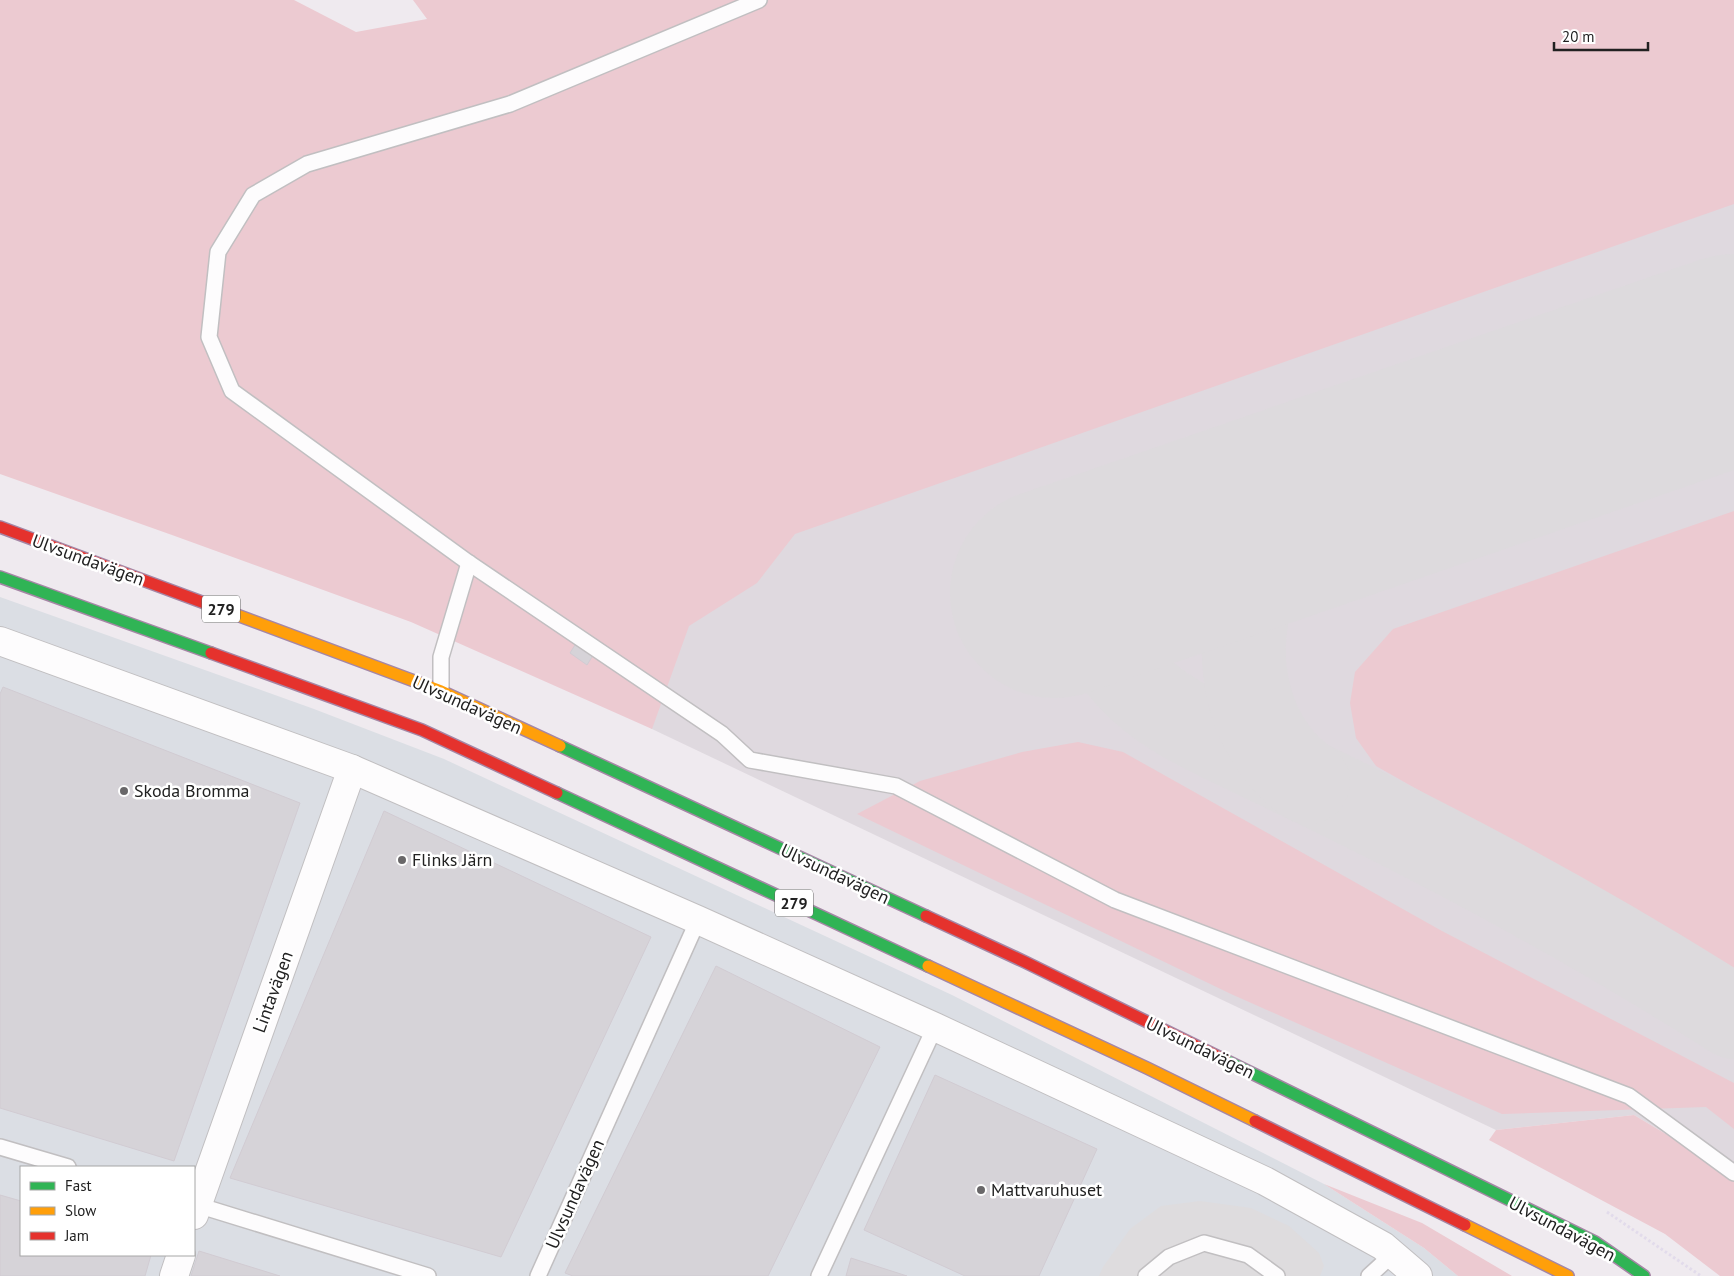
<svg xmlns="http://www.w3.org/2000/svg" width="1734" height="1276" font-family="'PT Sans',sans-serif">
	<rect width="100%" height="100%" fill="#efeaef"/>
	<path fill="#dbdee4" fill-rule="evenodd" d="M0 597 314 709 444 759 952 995 1324 1184 1424 1248 1458 1276H0ZM21 1167H194V1255H21Z"/>
	<polygon fill="#dfd9df" points="1734,0 1734,1182 1696,1152 1634,1115 1496,1130 652,729 450,586"/>
	<g fill="#eccad1">
		<polygon points="0,0 294,0 356,32 427,19 413,0 1734,0 1734,204 795,534 757,583 689,626 652,729 411,622 172,535 0,474"/>
		<polygon points="1734,511 1734,969 1376,766 1356,738 1350,703 1355,672 1393,629"/>
		<polygon points="1078,742 1123,752 1442,931 1734,1083 1734,1129 1706,1107 1502,1114 1231,994 857,814 920,781 1022,752"/>
		<polygon points="1634,1115 1696,1152 1734,1182 1734,1276 1720,1276 1665,1234 1489,1140 1496,1130"/>
		<polygon points="1324,1184 1422,1223 1512,1276 1458,1276 1424,1248"/>
	</g>
	<polygon fill="#dedcde" points="1200,1201 1251,1208 1289,1226 1319,1253 1324,1266 1320,1276 1099,1276 1103,1267 1130,1229 1161,1206"/>
	<g fill="none" stroke-linecap="round" stroke-linejoin="round">
		<g stroke="#dddadd" stroke-width="84">
			<path d="M1143 562C1136 566 1128 570 1122 575 1086 607 1101 648 1129 678 1161 713 1205 732 1246 752 1285 771 1324 789 1363 809 1490 872 1614 941 1734 1017"/>
			<path d="M1308 782C1234 732 1224 615 1278 547 1301 519 1333 503 1364 485"/>
		</g>
		<polyline stroke="#dddadd" stroke-width="210" points="1055,593 1734,359"/>
	</g>
	<g fill="#d6d3d8" stroke="#d1cbd2">
		<polygon points="578,640 595,652 587,665 570,653"/>
		<polygon points="3,687 300,803 174,1161 0,1108 0,694"/>
		<polygon points="384,811 651,937 501,1257 230,1178"/>
		<polygon points="716,966 880,1047 768,1276 573,1276 565,1273"/>
		<polygon points="935,1075 1097,1149 1039,1276 965,1276 864,1230"/>
		<polygon points="0,1195 21,1201 21,1255 151,1255 145,1276 0,1276"/>
		<polygon points="199,1251 280,1276 191,1276"/>
		<polygon points="851,1258 907,1276 846,1276"/>
	</g>
	<g fill="none" stroke-linecap="round" stroke-linejoin="round">
		<defs>
			<g id="lane">
				<polyline points="759,0 510,104 307,164 253,195 218,252 209,337 232,391 469,563 722,734 750,760 896,786 1115,900 1629,1096 1734,1173"/>
				<polyline points="441,691 441,657 469,563"/>
				<polyline points="0,1147 68,1167"/>
				<polyline points="194,1204 428,1276"/>
				<polyline points="538,1276 698,920"/>
				<polyline points="819,1276 935,1027"/>
				<polyline points="1146,1276 1169,1257 1204,1243 1248,1255 1277,1276"/>
				<polyline points="1369,1276 1393,1254"/>
			</g>
			<g id="street">
				<polyline points="0,641 352,769 698,920 935,1027 1265,1181 1383,1246 1418,1276"/>
				<polyline points="194,1215 352,769"/>
				<polyline points="174,1276 181,1255"/>
			</g>
			<g id="fast">
				<polyline points="0,577 211,653"/>
				<polyline points="560,746 926,916"/>
				<polyline points="557,793 928,966"/>
				<polyline points="1225,1060 1595,1242 1644,1276"/>
			</g>
			<g id="slow">
				<polyline points="218,608 441,691 560,746"/>
				<polyline points="928,966 1147,1068 1255,1121"/>
				<polyline points="1465,1225 1568,1276"/>
			</g>
			<g id="jam">
				<polyline points="0,527 218,608"/>
				<polyline points="211,653 422,730 557,793"/>
				<polyline points="926,916 1025,962 1225,1060"/>
				<polyline points="1255,1121 1465,1225"/>
			</g>
		</defs>
		<use href="#lane" stroke="#c1bfc1" stroke-width="18"/>
		<use href="#street" stroke="#c1bfc1" stroke-width="30"/>
		<use href="#fast" stroke="#a586a5" stroke-width="14"/>
		<use href="#slow" stroke="#a586a5" stroke-width="14"/>
		<use href="#jam" stroke="#a586a5" stroke-width="14"/>
		<polyline stroke="#e2dbeb" stroke-width="3" stroke-dasharray="2.5 2.5" stroke-linecap="butt" points="1607,1212 1701,1276"/>
		<use href="#lane" stroke="#fdfcfd" stroke-width="15"/>
		<use href="#street" stroke="#fdfcfd" stroke-width="28"/>
		<use href="#fast" stroke="#30b455" stroke-width="11"/>
		<use href="#slow" stroke="#ff9f0a" stroke-width="11"/>
		<use href="#jam" stroke="#e5322d" stroke-width="11"/>
	</g>
	<g fill="#696769" stroke="#fff" stroke-width="2">
		<circle cx="124" cy="791" r="5"/>
		<circle cx="402" cy="860" r="5"/>
		<circle cx="981" cy="1190" r="5"/>
	</g>
	<g text-anchor="middle" stroke-width="5" stroke-linejoin="round" paint-order="stroke">
		<g fill="#fff" stroke="#646464" stroke-width="1">
			<rect x="202" y="595.5" width="38" height="27" rx="4"/>
			<rect x="775" y="889.5" width="38" height="27" rx="4"/>
		</g>
		<g font-size="16" font-weight="bold" fill="#212121">
			<text x="221" y="615">279</text>
			<text x="794" y="909">279</text>
		</g>
		<g font-size="18" fill="#212121" stroke="#fff">
			<text transform="translate(88 560) rotate(20)" y="6">Ulvsundavägen</text>
			<text transform="translate(467 705) rotate(24)" y="6">Ulvsundavägen</text>
			<text transform="translate(835 874) rotate(25)" y="6">Ulvsundavägen</text>
			<text transform="translate(273 992) rotate(-70)" y="6">Lintavägen</text>
			<text transform="translate(1200 1048) rotate(26)" y="6">Ulvsundavägen</text>
			<text transform="translate(575 1194) rotate(-66)" y="6">Ulvsundavägen</text>
			<text transform="translate(1562 1229) rotate(28)" y="6">Ulvsundavägen</text>
		</g>
		<g font-size="18" fill="#212121" stroke="#fff" text-anchor="start">
			<text x="134" y="797">Skoda Bromma</text>
			<text x="412" y="866">Flinks Järn</text>
			<text x="991" y="1196">Mattvaruhuset</text>
		</g>
	</g>
	<rect x="20" y="1166" width="175" height="90" fill="#ffffff" stroke="#a6a6a6"/>
	<rect x="30" y="1182" width="25" height="8" fill="#30b455" stroke="#a6a6a6"/>
	<text x="65" y="1191" font-size="15" fill="#212121">Fast</text>
	<rect x="30" y="1207" width="25" height="8" fill="#ff9f0a" stroke="#a6a6a6"/>
	<text x="65" y="1216" font-size="15" fill="#212121">Slow</text>
	<rect x="30" y="1232" width="25" height="8" fill="#e5322d" stroke="#a6a6a6"/>
	<text x="65" y="1241" font-size="15" fill="#212121">Jam</text>
	<path d="M1554 42v8h94v-8" fill="none" stroke="#212121" stroke-width="2.5"/>
	<text x="1562" y="42" font-size="15" fill="#212121" stroke="#ffffff" stroke-width="4" paint-order="stroke">20 m</text>
</svg>
